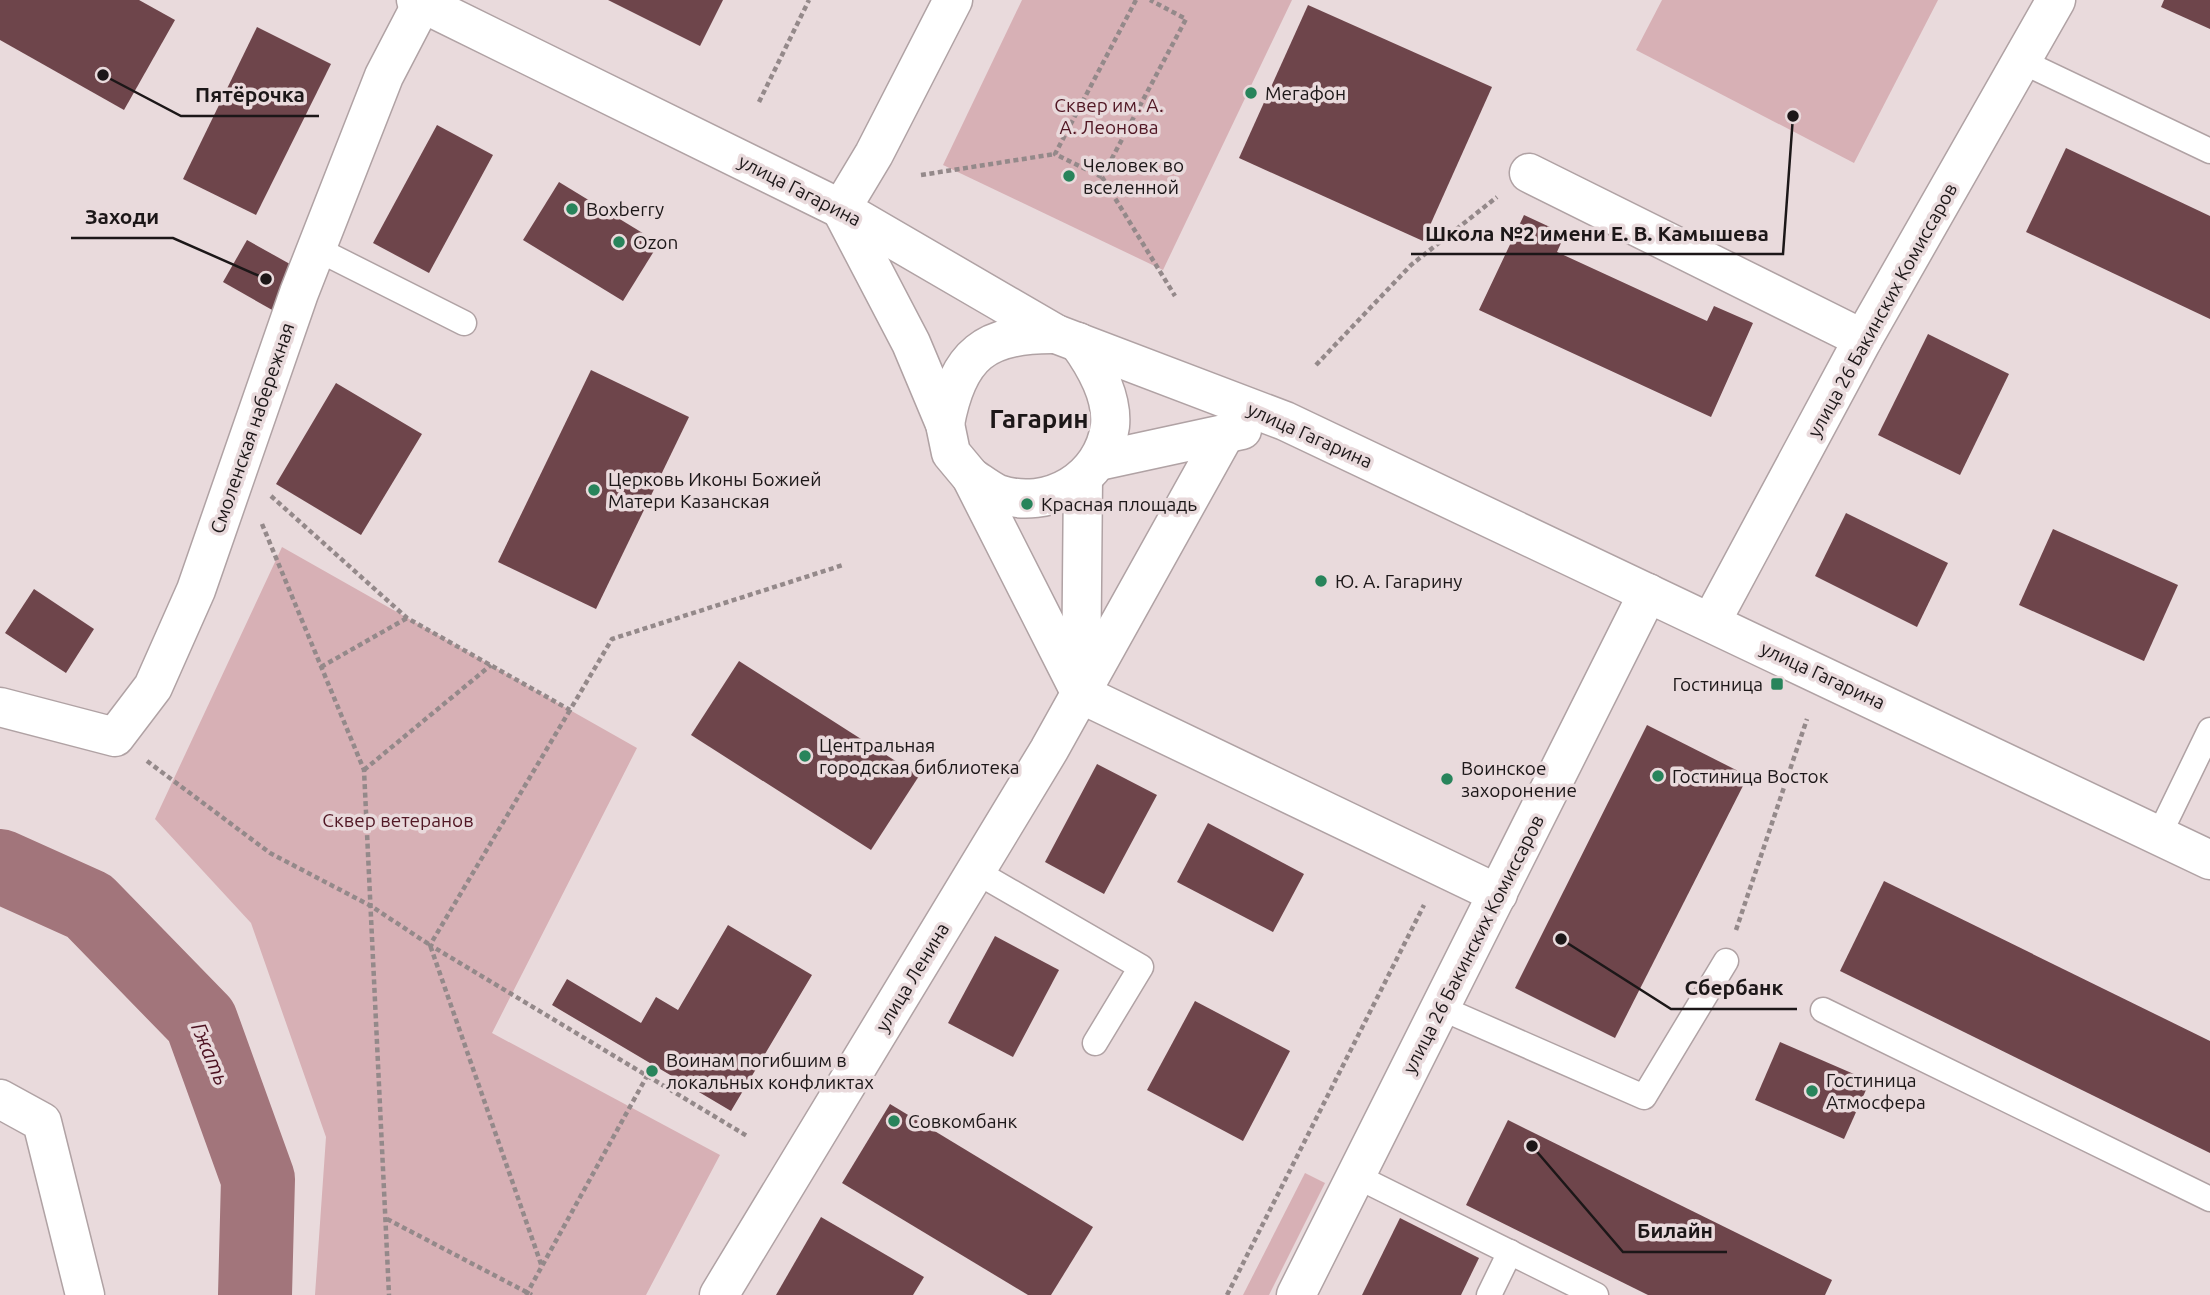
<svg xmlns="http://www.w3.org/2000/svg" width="2210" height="1295" font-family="Ubuntu,sans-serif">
	<rect width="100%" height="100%" fill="#e9dadc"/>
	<g fill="#d7b0b5">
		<polygon points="1022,0 1292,0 1163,270 943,165"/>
		<polygon points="1662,0 1938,0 1854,163 1636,50"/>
		<polygon points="282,547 637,748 492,1033 720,1155 646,1295 315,1295 326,1137 251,923 155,819"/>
		<polygon points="1305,1173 1325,1183 1269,1295 1243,1295"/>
	</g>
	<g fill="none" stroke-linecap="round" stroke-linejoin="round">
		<polyline stroke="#a2757b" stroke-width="74" points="0,866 89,906 201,1021 258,1179 255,1295"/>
	</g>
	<g fill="#6e454b">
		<polygon points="0,0 139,0 175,20 124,110 0,40"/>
		<polygon points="608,0 723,0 700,46"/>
		<polygon points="2164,0 2210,0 2210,29 2161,7"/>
		<polygon points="1308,5 1492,87 1423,241 1239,158"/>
		<polygon points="257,27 331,64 256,215 183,179"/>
		<polygon points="437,125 493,155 429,273 373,243"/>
		<polygon points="2066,148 2210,216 2210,319 2026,232"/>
		<polygon points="559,182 659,243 623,301 523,240"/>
		<polygon points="1524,215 1565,234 1557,252 1707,321 1714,306 1753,323 1711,417 1479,310"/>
		<polygon points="247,240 297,268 274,311 223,282"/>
		<polygon points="1928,334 2009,374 1960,475 1878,435"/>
		<polygon points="591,370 689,417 596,609 498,562"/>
		<polygon points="336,383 422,434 361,535 276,484"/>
		<polygon points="1846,513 1948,563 1917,627 1815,576"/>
		<polygon points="2053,529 2178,585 2144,661 2019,605"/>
		<polygon points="34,589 94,629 66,673 5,633"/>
		<polygon points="739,661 919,776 871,850 691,735"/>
		<polygon points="1647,725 1748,776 1615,1038 1515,988"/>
		<polygon points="1097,764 1157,795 1104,894 1045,862"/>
		<polygon points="1208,823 1304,874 1273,932 1177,882"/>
		<polygon points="1884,881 2210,1041 2210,1153 1840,971"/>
		<polygon points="728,925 812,975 731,1111 552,1005 567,979 641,1023 656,997 678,1010"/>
		<polygon points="995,936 1059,970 1013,1057 948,1023"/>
		<polygon points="1195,1001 1290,1051 1243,1141 1147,1090"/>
		<polygon points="1780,1042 1870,1081 1844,1139 1755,1100"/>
		<polygon points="890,1104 1093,1227 1051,1295 1028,1295 842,1183"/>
		<polygon points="1508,1120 1832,1280 1825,1295 1648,1295 1466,1205"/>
		<polygon points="821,1217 924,1277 913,1295 776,1295"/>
		<polygon points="1400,1218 1479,1258 1461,1295 1362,1295"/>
	</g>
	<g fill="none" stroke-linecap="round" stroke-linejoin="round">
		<defs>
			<g id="lane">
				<polyline points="2021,61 2210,151"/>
				<polyline points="317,249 464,323"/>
				<polyline points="2159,835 2210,730"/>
				<polyline points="975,871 1141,967 1095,1043"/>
				<polyline points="1441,1008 1644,1097 1726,961"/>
				<polyline points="1823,1010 2210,1199"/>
				<polyline points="1356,1176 1596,1295"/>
				<polyline points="1489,1295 1510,1252"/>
			</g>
			<g id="street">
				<polyline points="1529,173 1863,339"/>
				<polyline points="1711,622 1863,339 2056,0"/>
				<polyline points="1081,694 1498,894"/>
				<polyline points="0,707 115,737 153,687 196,590 299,293 384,76 422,3"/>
				<polyline points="0,1099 42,1122 85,1295"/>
				<polyline points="1296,1295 1648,593"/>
			</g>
			<g id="secondary">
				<polyline points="416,0 841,209 1056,334 1285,421 2210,860"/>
				<polyline points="841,209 911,343 945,424 951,453 971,477 1081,694"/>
				<polyline points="841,209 874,154 953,0"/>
				<path d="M945 424C958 354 985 333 1056 334"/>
				<polyline points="1099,461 1242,430"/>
				<path d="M971 477C979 482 989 490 998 494 1049 511 1103 479 1110 426 1113 396 1094 364 1078 342"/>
				<polyline points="1081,688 1083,478"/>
				<polyline points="719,1295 1049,750 1225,434"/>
			</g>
		</defs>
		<use href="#lane" stroke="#b0a2a4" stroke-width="27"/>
		<use href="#street" stroke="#b0a2a4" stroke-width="41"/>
		<use href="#secondary" stroke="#b0a2a4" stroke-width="41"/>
		<g stroke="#94898a" stroke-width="4.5" stroke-dasharray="5 3.5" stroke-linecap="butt">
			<polyline points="1136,0 1055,154 1102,177 1186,19 1150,0"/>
			<polyline points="759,102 809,0"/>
			<polyline points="921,175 1055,154"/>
			<polyline points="1102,177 1175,296"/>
			<polyline points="1316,365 1411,265 1497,197"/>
			<polyline points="271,496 407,618 570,710 612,639 843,565"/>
			<polyline points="262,524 364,770 389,1295"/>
			<polyline points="321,667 407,618"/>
			<polyline points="570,710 430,945 747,1136"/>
			<polyline points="147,761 270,853 371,906 430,945 542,1267"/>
			<polyline points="364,770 491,665"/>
			<polyline points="1736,930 1807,719"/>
			<polyline points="387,1219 532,1295"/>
			<polyline points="526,1295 647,1076"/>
			<polyline points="1227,1295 1424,905"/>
		</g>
		<use href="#lane" stroke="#fff" stroke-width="24"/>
		<use href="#street" stroke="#fff" stroke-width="38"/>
		<use href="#secondary" stroke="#fff" stroke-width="38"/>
	</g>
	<g fill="#28845b" stroke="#e9dadc" stroke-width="2.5">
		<circle cx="1251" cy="93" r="7"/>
		<circle cx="1069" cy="176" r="7"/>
		<circle cx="572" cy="209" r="7"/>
		<circle cx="619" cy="242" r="7"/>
		<circle cx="594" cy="490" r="7"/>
		<circle cx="1027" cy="504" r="7"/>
		<circle cx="1321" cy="581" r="7"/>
		<rect x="1770" y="677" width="14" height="14" rx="3.5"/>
		<circle cx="805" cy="756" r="7"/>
		<circle cx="1658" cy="776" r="7"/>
		<circle cx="1447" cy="779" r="7"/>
		<circle cx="652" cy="1071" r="7"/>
		<circle cx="1812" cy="1091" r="7"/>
		<circle cx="894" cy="1121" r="7"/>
	</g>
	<g text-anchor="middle" stroke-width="7" stroke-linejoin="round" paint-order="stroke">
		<g font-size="19" fill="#1c1718" stroke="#e9dadc" text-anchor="start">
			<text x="1265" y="100">Мегафон</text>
			<text x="1083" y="172">Человек во<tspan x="1083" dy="22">вселенной</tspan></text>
			<text x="586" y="216">Boxberry</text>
			<text x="633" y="249">Ozon</text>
			<text x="608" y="486">Церковь Иконы Божией<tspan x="608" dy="22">Матери Казанская</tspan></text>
			<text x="1041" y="511">Красная площадь</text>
			<text x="1335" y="588">Ю. А. Гагарину</text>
			<text x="1763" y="691" text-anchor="end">Гостиница</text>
			<text x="819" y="752">Центральная<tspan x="819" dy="22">городская библиотека</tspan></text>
			<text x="1461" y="775">Воинское<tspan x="1461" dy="22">захоронение</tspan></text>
			<text x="1672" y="783">Гостиница Восток</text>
			<text x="666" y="1067">Воинам погибшим в<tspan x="666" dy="22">локальных конфликтах</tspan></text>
			<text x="1826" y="1087">Гостиница<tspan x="1826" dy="22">Атмосфера</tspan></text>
			<text x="908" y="1128">Совкомбанк</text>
		</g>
		<g font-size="19" fill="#511724" stroke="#e9dadc">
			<text x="1109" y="112">Сквер им. А.<tspan x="1109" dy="22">А. Леонова</tspan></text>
			<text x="398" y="827">Сквер ветеранов</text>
		</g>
		<g font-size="19" fill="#1c1718" stroke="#e9dadc">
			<text transform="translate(800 190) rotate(27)" y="7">улица Гагарина</text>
			<text transform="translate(1882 310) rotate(-61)" y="7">улица 26 Бакинских Комиссаров</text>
			<text transform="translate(252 428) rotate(-71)" y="7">Смоленская набережная</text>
			<text transform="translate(1310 435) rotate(24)" y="7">улица Гагарина</text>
			<text transform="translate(1823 675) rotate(25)" y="7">улица Гагарина</text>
			<text transform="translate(1473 944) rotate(-63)" y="7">улица 26 Бакинских Комиссаров</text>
			<text transform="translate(912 977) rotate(-59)" y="7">улица Ленина</text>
		</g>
		<g font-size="21" font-style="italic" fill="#4c1221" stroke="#e9dadc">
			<text transform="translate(210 1054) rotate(67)" y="7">Гжать</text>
		</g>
		<g font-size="26" font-weight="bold" fill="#1c1718" stroke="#e9dadc">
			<text x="1039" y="428">Гагарин</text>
		</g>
	</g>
	<path fill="none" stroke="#1c1718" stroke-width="2.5" d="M103 75L181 116H319M266 279L173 238H71M1793 116L1783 254H1411M1561 939L1671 1009H1797M1532 1146L1623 1252H1727"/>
	<g fill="#1c1718" stroke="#e9dadc" stroke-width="2.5">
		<circle cx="103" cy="75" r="7"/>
		<circle cx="266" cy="279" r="7"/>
		<circle cx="1793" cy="116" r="7"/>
		<circle cx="1561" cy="939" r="7"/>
		<circle cx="1532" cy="1146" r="7"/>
	</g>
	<g font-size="21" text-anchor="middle" font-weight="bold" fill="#1c1718" stroke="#e9dadc" stroke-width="7" stroke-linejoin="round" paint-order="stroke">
		<text x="250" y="102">Пятёрочка</text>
		<text x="122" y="224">Заходи</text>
		<text x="1597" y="241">Школа №2 имени Е. В. Камышева</text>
		<text x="1734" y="995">Сбербанк</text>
		<text x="1675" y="1238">Билайн</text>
	</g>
</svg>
